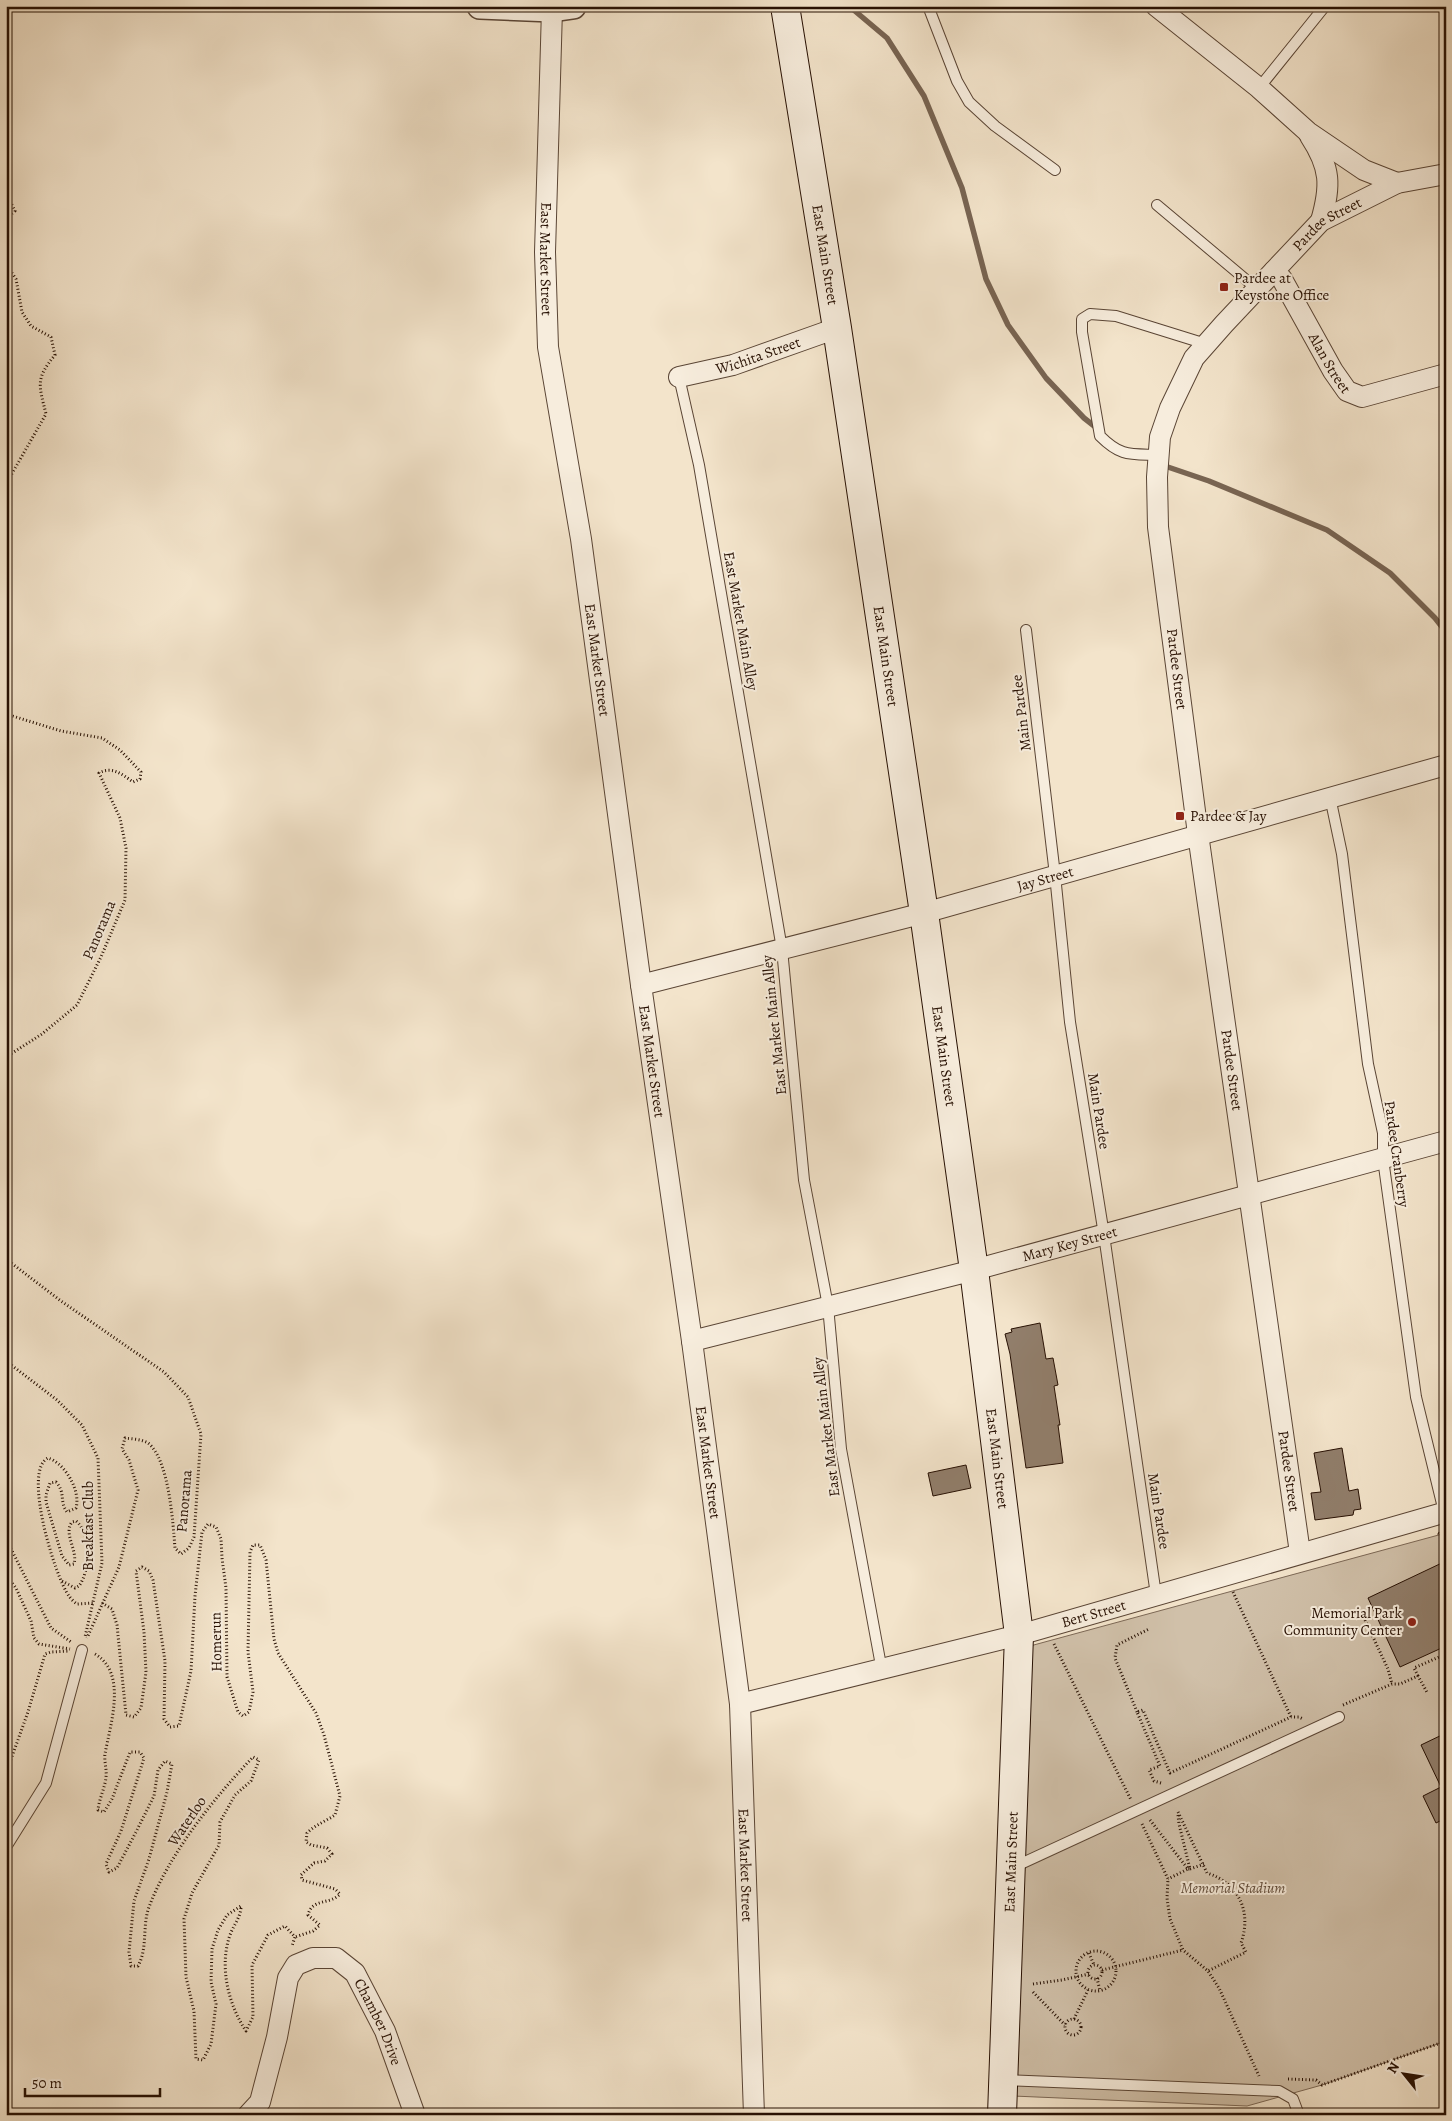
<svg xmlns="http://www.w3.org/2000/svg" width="1452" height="2121" font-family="Alegreya,serif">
	<rect width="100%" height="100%" fill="#f3e4cb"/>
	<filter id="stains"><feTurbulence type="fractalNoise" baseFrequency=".004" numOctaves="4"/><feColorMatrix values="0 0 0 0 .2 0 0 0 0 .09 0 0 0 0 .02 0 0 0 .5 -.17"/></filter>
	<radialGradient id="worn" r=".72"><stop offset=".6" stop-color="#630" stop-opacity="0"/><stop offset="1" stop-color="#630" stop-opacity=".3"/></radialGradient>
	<polygon fill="#d0c0a9" stroke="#7c6856" points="1446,1533 1446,2041 1322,2085 1247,2106 1013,2096 1030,1646"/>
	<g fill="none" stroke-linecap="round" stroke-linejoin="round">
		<g stroke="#786452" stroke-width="5.5">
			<polyline points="849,6 887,38 924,96 962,188 986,279 1008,325 1046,378 1084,418 1098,429"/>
			<polyline points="1162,465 1209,481 1327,530 1390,573 1435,618 1446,632"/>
		</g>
	</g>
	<g fill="#917e6b" stroke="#271003">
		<polygon points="1040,1323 1046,1359 1053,1358 1058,1385 1054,1386 1060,1425 1058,1425 1063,1463 1026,1468 1010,1354 1005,1334 1012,1332 1011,1329"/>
		<polygon points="1342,1448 1349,1491 1358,1489 1361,1509 1354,1510 1353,1515 1315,1520 1311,1493 1321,1492 1314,1453"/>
		<polygon points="966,1465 971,1488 933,1496 928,1473"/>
		<polygon points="1446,1561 1446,1646 1400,1667 1368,1598"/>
		<polygon points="1446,1733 1446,1818 1436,1823 1423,1796 1441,1787 1421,1745"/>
	</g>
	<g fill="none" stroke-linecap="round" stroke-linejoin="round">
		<defs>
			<g id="service">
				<polyline points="928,6 957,81 969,102 995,126 1055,170"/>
				<polyline points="1259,88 1325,6"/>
				<polyline points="1157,205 1257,289"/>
				<polyline points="679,377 699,465 782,949 804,1180 828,1306 841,1449 882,1671"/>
				<path d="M1158 455C1130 454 1121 457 1100 436L1082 332V319L1090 314 1116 316 1206 344"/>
				<polyline points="1026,630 1055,875 1070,1022 1104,1235 1156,1595"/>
				<polyline points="1330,797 1342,854 1368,1064 1383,1133 1383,1159 1416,1397 1445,1516"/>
				<polyline points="6,1847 46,1783 82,1650"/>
				<polyline points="1014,1867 1339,1717"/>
				<polyline points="1003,2080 1279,2091 1293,2099 1299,2115"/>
			</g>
			<g id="minor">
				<polyline points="1156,6 1259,88 1308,132 1364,170 1397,183"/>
				<path id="s1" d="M552 9 545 252 548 347 581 539 641 985 692 1341 740 1704 754 2115"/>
				<path d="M1310 136C1331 168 1331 186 1321 221"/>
				<path id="s2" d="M1274 271 1282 279 1333 371 1347 391 1362 397 1446 374"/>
				<path id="s3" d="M679 377 733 365 837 328"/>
				<path id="s4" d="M641 985 924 913 1446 765"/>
				<path id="s5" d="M692 1341 974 1270 1446 1141"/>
				<path id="s6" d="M1300 1553 1198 834 1158 527 1157 477 1160 437 1170 408 1194 358 1224 324 1321 221 1397 183 1446 174"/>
				<path id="s7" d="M740 1704 1019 1635 1446 1512"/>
				<path id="s8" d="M248 2115 260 2102 277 2037 288 1978 296 1965 313 1958H336L355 1973 385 2031 415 2115"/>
			</g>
			<polyline id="tertiary" points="480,6 552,9 573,6"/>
			<g id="secondary">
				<path id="s9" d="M785 6 837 328 924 913 974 1270 1019 1635 1002 2115"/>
			</g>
		</defs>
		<use href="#service" stroke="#5a4535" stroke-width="12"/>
		<use href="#minor" stroke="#5a4535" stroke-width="22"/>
		<use href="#tertiary" stroke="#5a4535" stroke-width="28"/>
		<use href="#secondary" stroke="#271003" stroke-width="30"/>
		<g stroke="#271003" stroke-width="3" stroke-dasharray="1 2.5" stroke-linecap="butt">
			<polyline points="6,201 11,203 15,211 9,216 6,215"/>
			<path d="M6 264 16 279 22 312 31 326 51 337 55 355C35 379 39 385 46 414L6 484"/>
			<path d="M6 714 61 731 102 738 120 750 141 772 140 779 133 782C122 774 112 766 99 773L120 818 126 848 125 900 101 957 77 1005 42 1034 6 1057"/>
			<path d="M6 1259 61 1301 164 1372 188 1397 201 1434 194 1537 189 1548 181 1554 175 1548C173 1523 169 1459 148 1443 141 1439 132 1439 125 1438L122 1449 129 1460 138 1490 119 1567 87 1638"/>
			<polyline points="6,1361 57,1400 82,1425 98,1458 102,1563 85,1637"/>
			<polyline points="1438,1533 1446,1538"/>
			<polyline points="6,1539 51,1628 71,1642"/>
			<polyline points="6,1575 16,1588 31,1621 34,1638 39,1644 70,1649"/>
			<path d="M62 1581 75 1588 79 1586C90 1571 92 1534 76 1521L72 1522C63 1534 78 1550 74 1564L69 1565 62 1556 46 1502V1495L50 1483 56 1482C66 1493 59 1501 67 1512L76 1508C81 1491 65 1463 48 1458 22 1470 55 1577 69 1596 71 1599 74 1602 77 1604L94 1603"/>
			<polyline points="1233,1592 1291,1717"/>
			<path d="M102 1603 112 1609 117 1625 126 1715 134 1717 141 1708 146 1672 144 1632 136 1571 142 1567 149 1571 153 1580 165 1661 164 1719 170 1727 179 1726 191 1671 195 1596 202 1532 208 1524 216 1527 221 1539 222 1558 226 1588 227 1677 238 1712 243 1716 249 1712 253 1692 248 1652 250 1552 253 1545H260L266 1560 274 1639 278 1653 316 1713 324 1735 340 1796 335 1815C326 1821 315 1825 307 1833L306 1842 311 1845 327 1848 332 1854 325 1861 314 1863 301 1875 302 1880 335 1889 340 1894C330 1905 312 1898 308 1915L320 1925 313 1931 295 1937"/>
			<polyline points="1365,1620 1388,1669 1392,1684"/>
			<polyline points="1054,1644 1131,1800"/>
			<path d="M95 1654C128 1673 110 1725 105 1754 104 1762 107 1769 106 1777 105 1788 99 1799 98 1810L104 1812 112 1799 130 1752H140L144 1758 121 1831 106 1864 109 1872 117 1868 136 1832 154 1796 158 1770 165 1761 172 1764 167 1792 149 1859 134 1901 129 1952 131 1966H138C148 1948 142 1926 149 1907 169 1854 214 1798 253 1757L259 1760 251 1781 235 1795 220 1822 219 1845 192 1893 184 1919 186 1977 194 2011 196 2059 203 2060 211 2044 216 2004 211 1982 212 1949 218 1930 227 1915 241 1906C241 1917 234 1924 230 1935 219 1966 228 2004 246 2031L253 2017 252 1965 268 1935 285 1926 295 1937 292 1946"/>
			<polyline points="1418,1676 1414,1668 1446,1654"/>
			<polyline points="1343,1705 1392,1684 1400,1684 1418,1676 1428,1694"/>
			<polyline points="1137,1712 1115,1658 1117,1645 1149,1629"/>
			<polyline points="6,1773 28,1712 45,1654 51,1652 69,1651"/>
			<polyline points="1161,1783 1154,1781 1149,1770 1160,1766 1137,1712 1143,1710 1170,1773 1291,1717 1299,1717 1303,1719"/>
			<path d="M1178 1812 1207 1873C1239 1883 1252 1912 1241 1943L1246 1952 1208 1971"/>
			<polyline points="1178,1815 1179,1824 1190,1869 1188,1869"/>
			<polyline points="1150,1820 1188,1869 1168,1879"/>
			<polyline points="1142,1824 1168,1879 1167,1898 1170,1919 1183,1950 1208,1971 1219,1988 1259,2076"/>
			<polyline points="1190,1869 1204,1864"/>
			<circle cx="1096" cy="1971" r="20"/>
			<polyline points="1089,1953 1094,1965"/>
			<circle cx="1095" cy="1972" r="7"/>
			<polyline points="1102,1970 1183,1950"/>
			<polyline points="1097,1978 1100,1991"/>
			<polyline points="1033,1984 1062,1980 1089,1974"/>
			<polyline points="1033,1992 1065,2025"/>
			<circle cx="1073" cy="2027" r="8"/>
			<polyline points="1074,2019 1088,1990"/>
			<polyline points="1288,2079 1316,2080 1322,2085 1446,2041"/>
		</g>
		<use href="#service" stroke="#f7eddd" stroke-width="10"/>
		<use href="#minor" stroke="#f7eddd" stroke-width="20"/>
		<use href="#tertiary" stroke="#f7eddd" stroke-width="25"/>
		<use href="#secondary" stroke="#f7eddd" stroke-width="28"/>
	</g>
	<g fill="#8f2418" stroke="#f7eddd" stroke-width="2">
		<rect x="1219" y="282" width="10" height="10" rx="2.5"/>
		<rect x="1175" y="811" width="10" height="10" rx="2.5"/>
		<circle cx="1412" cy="1622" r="5"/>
	</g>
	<g text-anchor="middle" stroke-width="4" stroke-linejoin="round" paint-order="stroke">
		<g font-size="15" fill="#271003" stroke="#f7eddd">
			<text dy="5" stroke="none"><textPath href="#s6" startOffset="1402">Pardee Street</textPath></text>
			<text dy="5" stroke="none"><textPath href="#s9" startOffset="252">East Main Street</textPath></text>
			<text dy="5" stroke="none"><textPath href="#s1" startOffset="250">East Market Street</textPath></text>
			<text dy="5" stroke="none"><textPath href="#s3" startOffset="82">Wichita Street</textPath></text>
			<text dy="5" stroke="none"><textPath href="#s2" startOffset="108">Alan Street</textPath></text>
			<text transform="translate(741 621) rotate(80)" y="5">East Market Main Alley</text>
			<text dy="5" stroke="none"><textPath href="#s9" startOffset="658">East Main Street</textPath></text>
			<text dy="5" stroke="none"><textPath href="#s1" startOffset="655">East Market Street</textPath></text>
			<text transform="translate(1177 669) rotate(83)" y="5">Pardee Street</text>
			<text transform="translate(1021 713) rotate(-97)" y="5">Main Pardee</text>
			<text dy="5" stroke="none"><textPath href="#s4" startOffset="418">Jay Street</textPath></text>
			<text transform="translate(99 930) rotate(-67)" y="5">Panorama</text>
			<text transform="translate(774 1025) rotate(-96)" y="5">East Market Main Alley</text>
			<text dy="5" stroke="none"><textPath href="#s9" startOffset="1062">East Main Street</textPath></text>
			<text dy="5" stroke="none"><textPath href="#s1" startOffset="1060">East Market Street</textPath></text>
			<text transform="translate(1232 1070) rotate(82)" y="5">Pardee Street</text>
			<text transform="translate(1099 1111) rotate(81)" y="5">Main Pardee</text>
			<text transform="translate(1397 1154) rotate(82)" y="5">Pardee Cranberry</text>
			<text dy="5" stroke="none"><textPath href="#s5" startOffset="390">Mary Key Street</textPath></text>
			<text transform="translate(826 1427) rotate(-97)" y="5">East Market Main Alley</text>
			<text dy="5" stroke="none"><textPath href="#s9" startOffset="1468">East Main Street</textPath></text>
			<text dy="5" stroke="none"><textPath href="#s1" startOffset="1465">East Market Street</textPath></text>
			<text transform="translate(1289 1471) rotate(82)" y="5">Pardee Street</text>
			<text transform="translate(184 1501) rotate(-85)" y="5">Panorama</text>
			<text transform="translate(1159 1511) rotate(81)" y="5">Main Pardee</text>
			<text transform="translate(88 1526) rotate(-90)" y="5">Breakfast Club</text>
			<text dy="5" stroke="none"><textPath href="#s7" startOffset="365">Bert Street</textPath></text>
			<text transform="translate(216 1642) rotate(-91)" y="5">Homerun</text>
			<text transform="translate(187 1821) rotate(-56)" y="5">Waterloo</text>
			<text transform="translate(1011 1862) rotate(-88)" y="5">East Main Street</text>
			<text dy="5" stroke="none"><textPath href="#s1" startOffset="1870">East Market Street</textPath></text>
			<text dy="5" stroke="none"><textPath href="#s8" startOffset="280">Chamber Drive</textPath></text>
		</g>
		<g font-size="15" fill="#271003" stroke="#f7eddd" text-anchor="start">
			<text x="1234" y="283">Pardee at<tspan x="1234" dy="17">Keystone Office</tspan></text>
			<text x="1190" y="821">Pardee &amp; Jay</text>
			<text x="1402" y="1618" text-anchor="end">Memorial Park<tspan x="1402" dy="17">Community Center</tspan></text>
		</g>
		<g font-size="15" font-style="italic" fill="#624e3d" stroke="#f7eddd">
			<text x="1233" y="1893">Memorial Stadium</text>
		</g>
	</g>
	<rect width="1452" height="2121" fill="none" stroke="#f3e4cb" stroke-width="25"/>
	<rect x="8" y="8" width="1437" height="2106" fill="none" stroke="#271003" stroke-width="2.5"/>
	<rect x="12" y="12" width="1427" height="2096" fill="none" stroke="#271003"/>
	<g transform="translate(1404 2074) rotate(300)" stroke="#f7eddd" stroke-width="4" paint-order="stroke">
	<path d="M0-4L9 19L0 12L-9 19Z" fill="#271003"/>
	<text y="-8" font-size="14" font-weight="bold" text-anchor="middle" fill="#271003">N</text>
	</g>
	<path d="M25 2088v8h135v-8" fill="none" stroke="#271003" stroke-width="2.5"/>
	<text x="32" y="2088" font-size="15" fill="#271003" stroke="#f7eddd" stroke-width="4" paint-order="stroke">50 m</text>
	<rect width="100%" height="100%" filter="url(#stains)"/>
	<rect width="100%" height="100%" fill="url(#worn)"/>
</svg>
